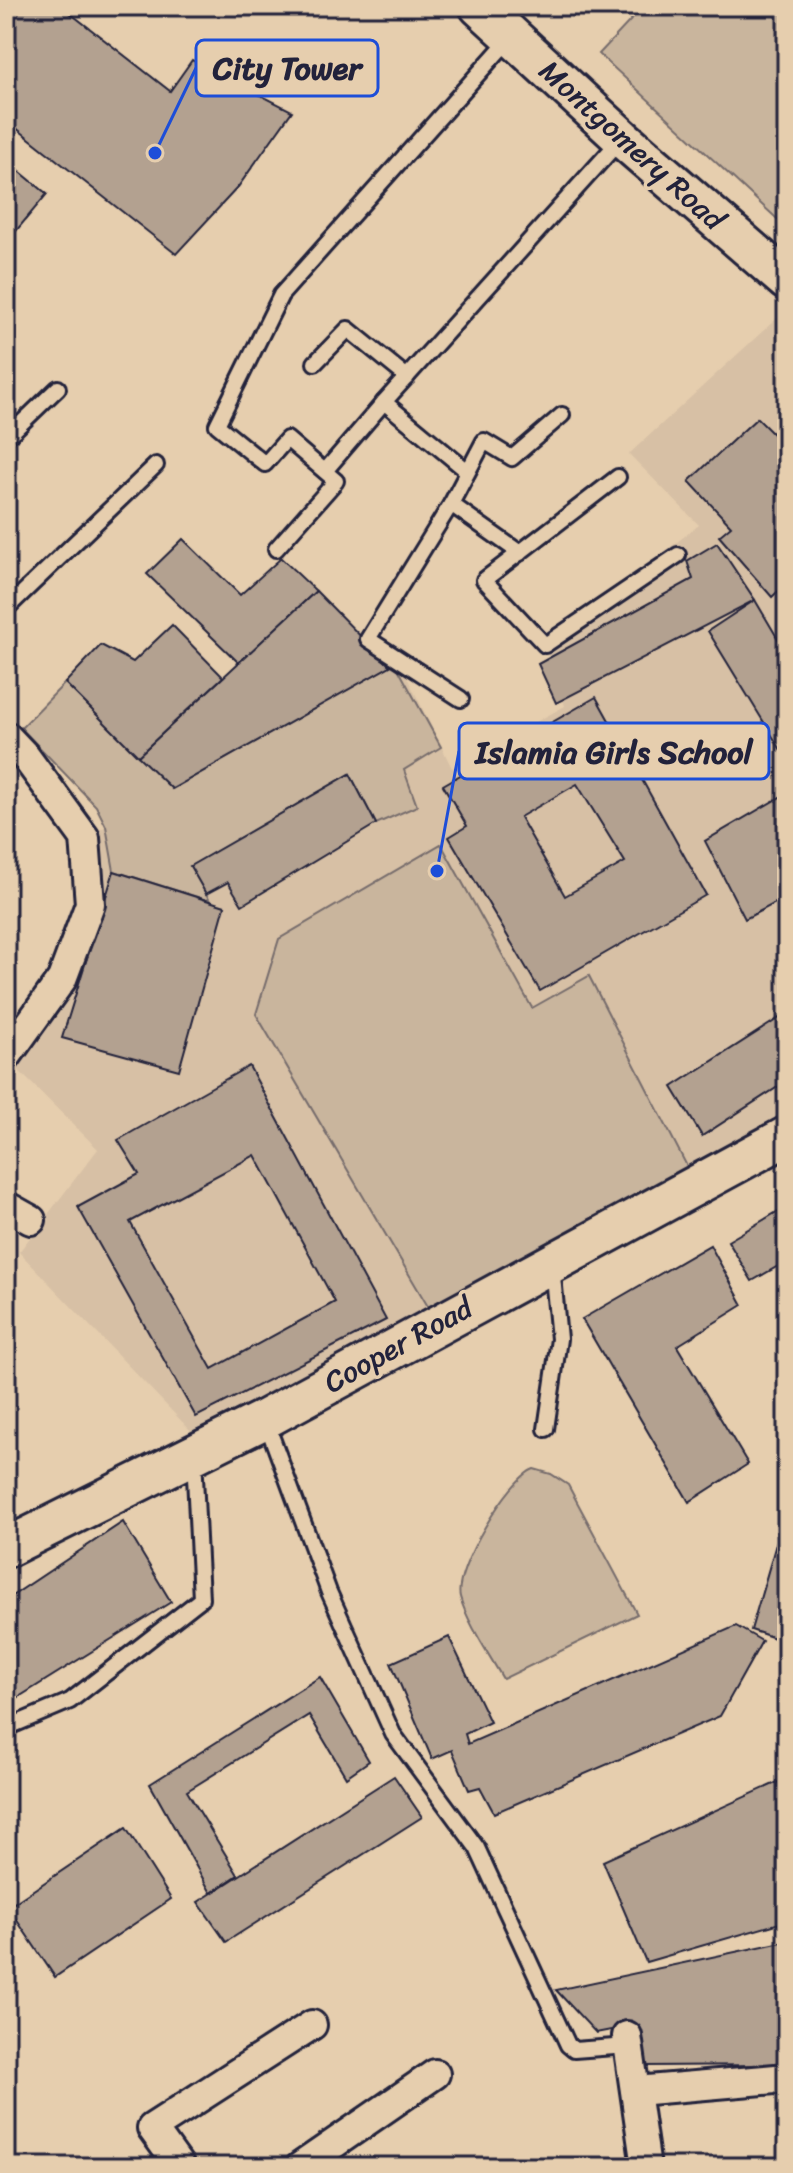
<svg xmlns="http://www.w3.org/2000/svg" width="793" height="2173" font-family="Sriracha,sans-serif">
	<rect width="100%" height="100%" fill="#e6ceae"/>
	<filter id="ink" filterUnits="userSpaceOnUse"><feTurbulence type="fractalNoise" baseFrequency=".0125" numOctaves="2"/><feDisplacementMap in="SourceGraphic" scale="16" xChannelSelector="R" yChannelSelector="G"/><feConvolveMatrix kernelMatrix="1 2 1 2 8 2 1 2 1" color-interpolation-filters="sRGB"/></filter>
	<g filter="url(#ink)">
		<polygon fill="#d7c0a5" points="787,309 787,1132 193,1433 19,1252 98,1149 6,1058 90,904 85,838 399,661 452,768 565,706 545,645 699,525 629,454"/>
		<g fill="#c9b59d" stroke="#766c6c" stroke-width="2">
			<polygon points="644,6 787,6 787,228 599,54"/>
			<polygon points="395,663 441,747 404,770 417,806 376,824 350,774 191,866 210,901 114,871 106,826 96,806 21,728 65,683 172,789"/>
			<polygon points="441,844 532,1008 589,976 691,1174 430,1310 256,1014 279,939"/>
			<path d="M534 1469 551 1474 568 1485 637 1614 503 1679C490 1656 467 1622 460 1597 453 1571 510 1477 534 1469Z"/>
		</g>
		<g fill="#b3a190" stroke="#22223b" stroke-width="2" fill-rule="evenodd">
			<polygon points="6,6 61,6 170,91 192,60 292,111 238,187 176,254 6,120"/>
			<polygon points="6,160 47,194 6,243"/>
			<polygon points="757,418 787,448 787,583 772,597 719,536 731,526 689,481"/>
			<polygon points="183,539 240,595 281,558 316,591 239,663 147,574"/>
			<polygon points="717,543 755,600 556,703 538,664 693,579 687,561"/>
			<polygon points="316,591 390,666 172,789 138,756"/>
			<polygon points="755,600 787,654 787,760 708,631"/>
			<polygon points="172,625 223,677 138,756 65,683 101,645 133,662"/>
			<path d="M596 697 706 895 540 991 449 837 467 826 443 785ZM577 784 625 862 565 896 520 817Z"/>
			<polygon points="350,774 376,824 242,905 228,882 206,894 190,866"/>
			<polygon points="787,793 787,897 745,919 705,841"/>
			<polygon points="114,871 225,906 179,1070 62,1038"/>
			<polygon points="787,1013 787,1081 702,1136 672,1087"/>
			<path d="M249 1066 386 1320 196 1417 78 1207 139 1174 118 1140ZM255 1155 335 1302 212 1369 130 1222Z"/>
			<polygon points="787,1206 787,1261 752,1281 728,1241"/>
			<polygon points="710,1245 743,1305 677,1346 748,1464 689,1502 582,1319"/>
			<polygon points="787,1506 787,1642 751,1630"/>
			<polygon points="123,1522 171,1602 6,1705 6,1600"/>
			<polygon points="736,1626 762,1641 720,1716 494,1813 480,1787 469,1790 452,1750 432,1759 391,1663 449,1637 490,1722 465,1734 468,1744"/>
			<polygon points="320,1677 369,1761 346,1777 309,1715 187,1791 238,1875 211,1893 150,1784"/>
			<polygon points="394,1776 422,1817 226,1942 198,1902"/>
			<polygon points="778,1782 787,1789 787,1921 646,1962 603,1861"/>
			<polygon points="126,1828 171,1899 55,1977 8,1907"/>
			<polygon points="787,1941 787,2065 646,2066 637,2025 596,2033 556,1990"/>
		</g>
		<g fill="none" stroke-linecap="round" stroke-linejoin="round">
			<defs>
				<g id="service">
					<polyline points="315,363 348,329 407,377"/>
					<polyline points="6,438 58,388"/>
					<polyline points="466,470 384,402 622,138"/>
					<polyline points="325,471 384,402"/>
					<polyline points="618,477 484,580 545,645 678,555"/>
					<polyline points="451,504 520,553"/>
					<polyline points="276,549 336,481 287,439 265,464 217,425 281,295 511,37"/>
					<polyline points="6,609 156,465"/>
					<polyline points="461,699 368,639 451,504 484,441 512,458 562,415"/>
					<polyline points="265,1419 329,1592 393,1734 477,1848 568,2045 574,2050 628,2046"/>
					<polyline points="546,1429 559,1339 552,1266"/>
					<polyline points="6,1728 70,1701 201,1599 194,1456"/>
				</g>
				<g id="minor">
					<polyline points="6,736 25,756 85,838 90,904 62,979 6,1057"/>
					<polyline points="6,1206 31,1220"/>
					<polyline points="627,2036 646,2167"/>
					<polyline points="636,2091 787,2078"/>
					<polyline points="180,2167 152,2128 312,2025"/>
					<polyline points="300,2167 435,2074"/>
				</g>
				<g id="secondary">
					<polyline points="479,6 622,138 787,281"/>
					<polyline points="6,1548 265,1419 787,1136"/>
				</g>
			</defs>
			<use href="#service" stroke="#22223b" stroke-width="20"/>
			<use href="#minor" stroke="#22223b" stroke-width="34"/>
			<use href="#secondary" stroke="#22223b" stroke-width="44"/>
			<use href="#service" stroke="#e6ceae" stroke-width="14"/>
			<use href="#minor" stroke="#e6ceae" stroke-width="28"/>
			<use href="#secondary" stroke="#e6ceae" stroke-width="38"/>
		</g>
	</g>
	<g text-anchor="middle" stroke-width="7" stroke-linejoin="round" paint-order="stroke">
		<g font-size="30" fill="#22223b" stroke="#e6ceae">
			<text transform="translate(632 145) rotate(42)" y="10">Montgomery Road</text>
			<text transform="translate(398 1345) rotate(-29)" y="10">Cooper Road</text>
		</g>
	</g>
	<path fill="none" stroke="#1d4ed8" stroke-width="3" d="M155 153L196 68M437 871L459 751"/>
	<g fill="#1d4ed8" stroke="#e6ceae" stroke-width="3">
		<circle cx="155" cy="153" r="8"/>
		<circle cx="437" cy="871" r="8"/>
	</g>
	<g fill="#e6ceae" stroke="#1d4ed8" stroke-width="3">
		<rect x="196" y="40" width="182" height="56" rx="8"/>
		<rect x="459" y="723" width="310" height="56" rx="8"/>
	</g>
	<g font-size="32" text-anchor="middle" font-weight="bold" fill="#22223b">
		<text x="287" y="79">City Tower</text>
		<text x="614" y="763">Islamia Girls School</text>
	</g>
	<rect width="793" height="2173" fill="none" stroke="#e6ceae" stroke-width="32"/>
	<rect x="16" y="16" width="761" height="2141" fill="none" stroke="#22223b" stroke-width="3" filter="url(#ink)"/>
</svg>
